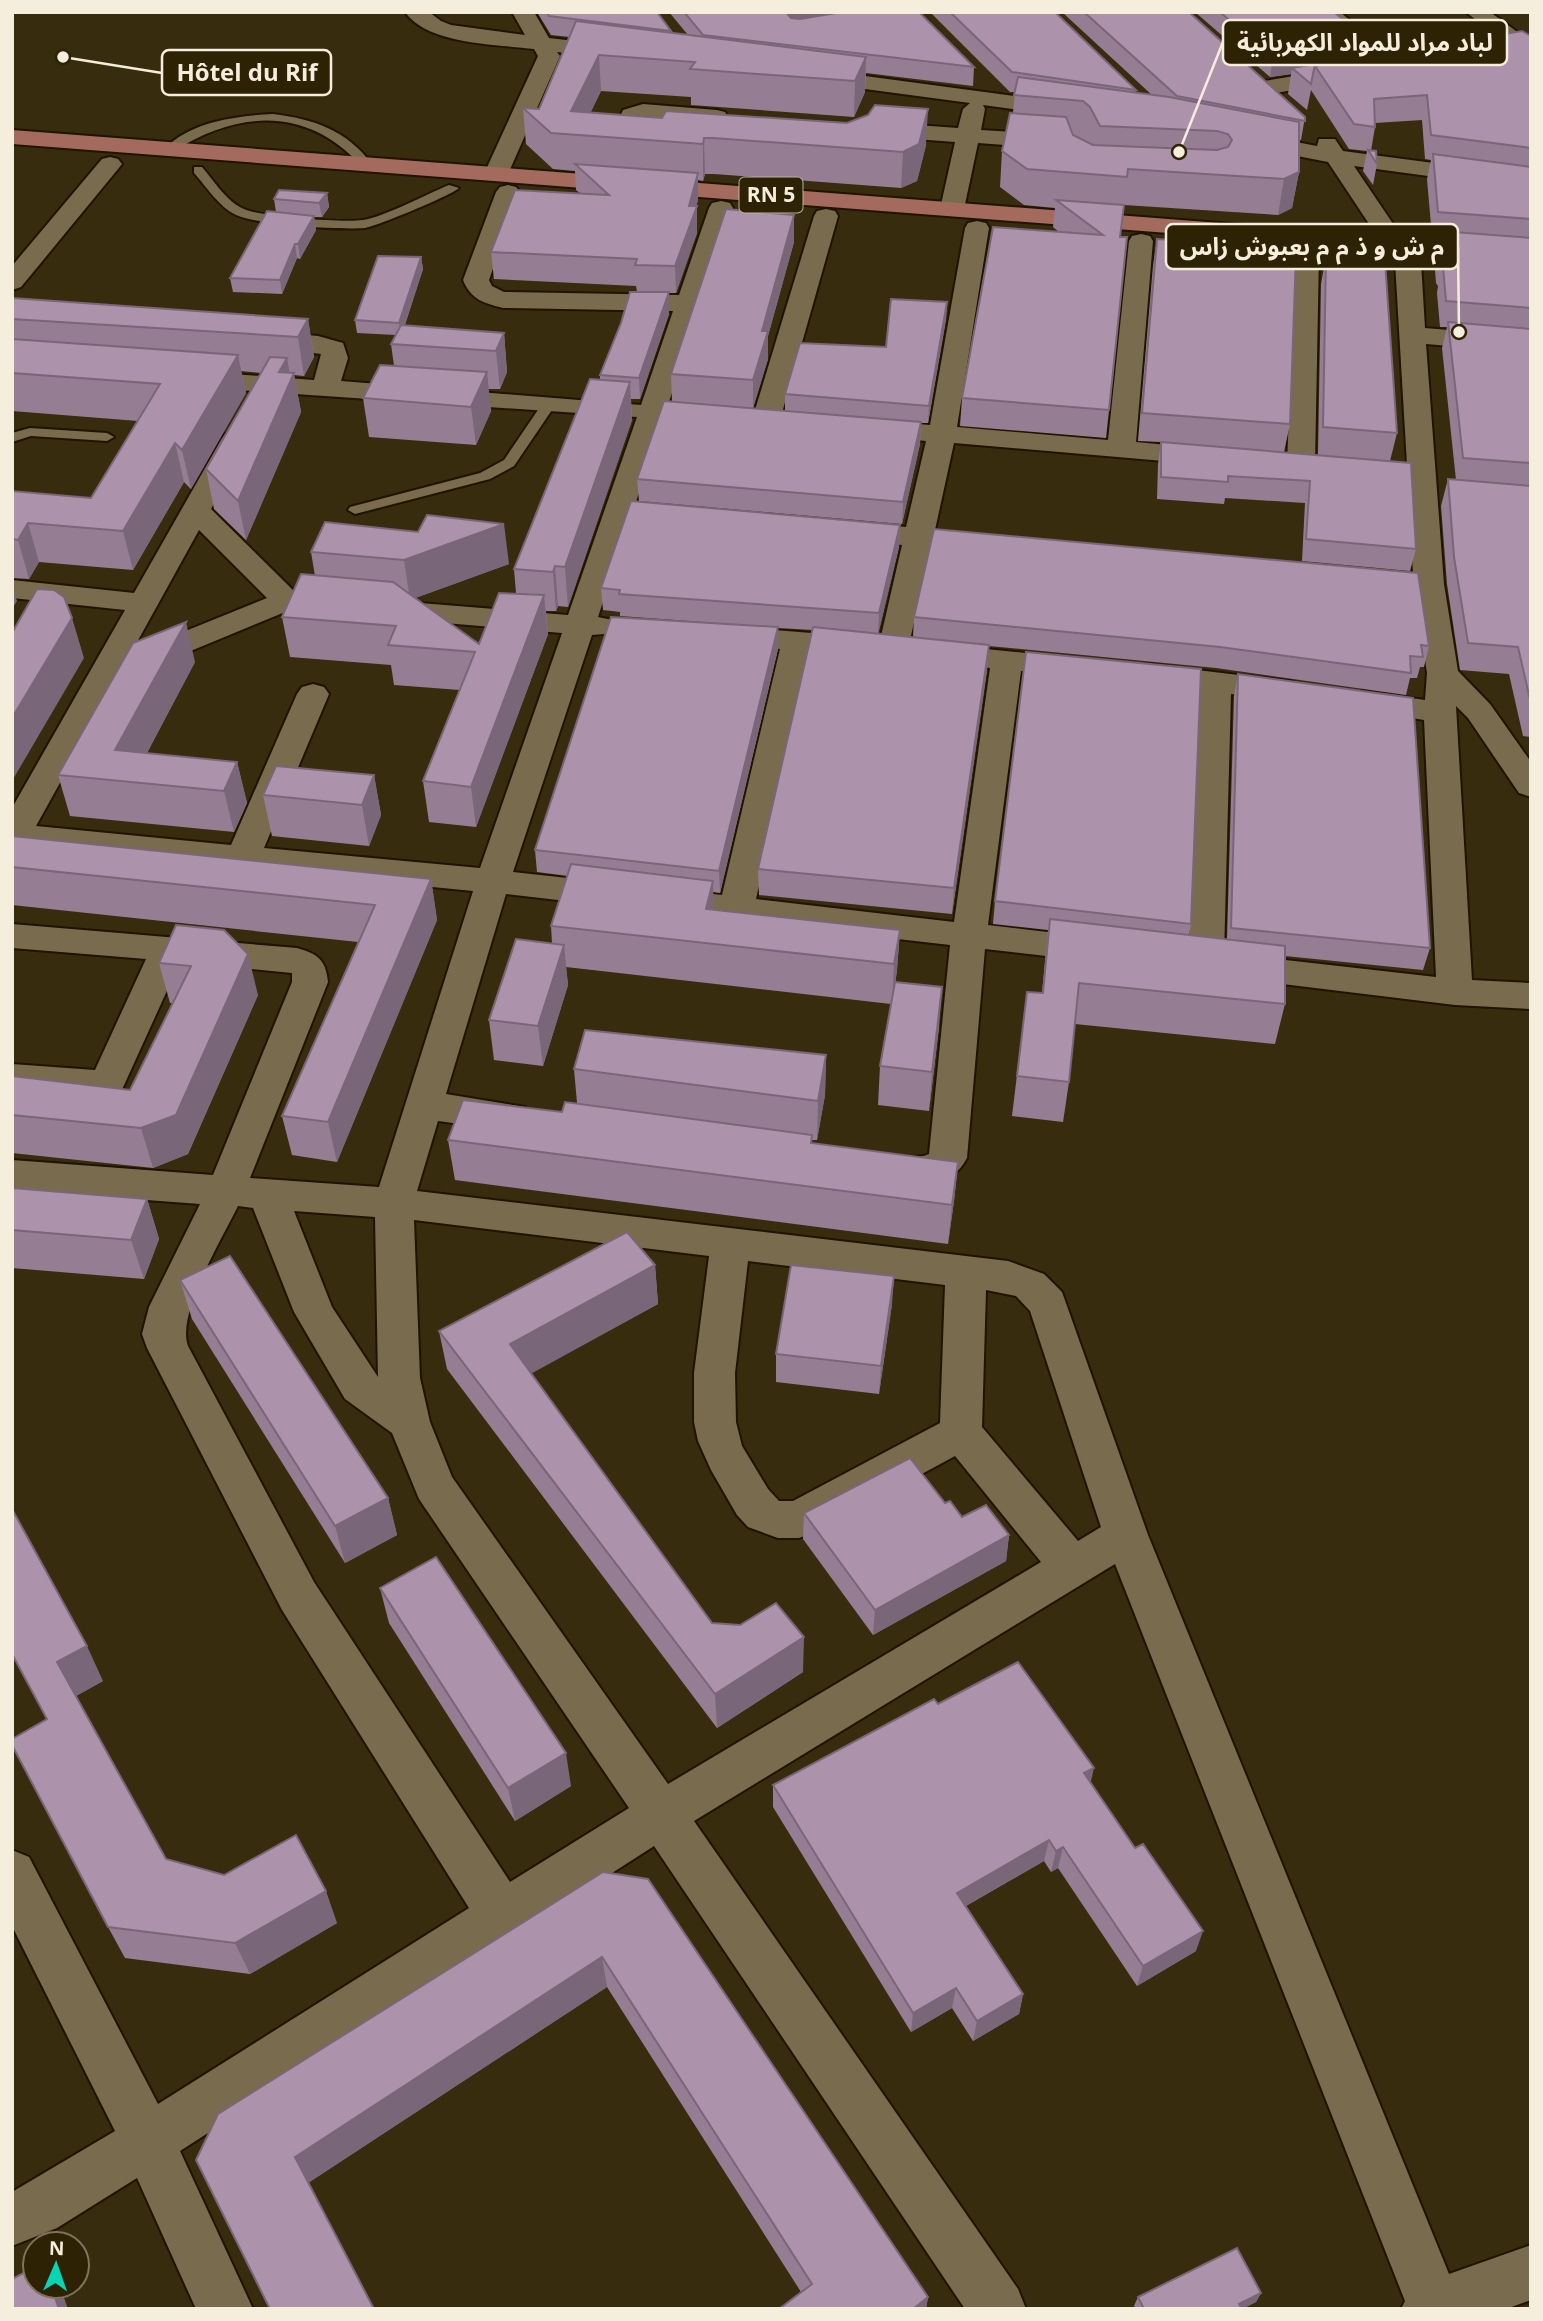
<svg xmlns="http://www.w3.org/2000/svg" width="1543" height="2321" font-family="Georgia,'Noto Sans Arabic',serif">
	<rect width="100%" height="100%" fill="#382c0e"/>
	<g fill="none" stroke-linecap="round" stroke-linejoin="round">
		<defs>
			<g id="lane">
				<path d="M273 114C314 119 346 130 372 164L362 167C308 106 239 110 174 151L164 149C192 121 236 116 273 114Z"/>
				<path d="M194 167H202C214 181 227 202 244 209 261 217 344 223 363 220 384 217 427 194 449 185L459 188C450 196 377 226 365 228 338 230 259 225 236 215 219 207 206 186 194 173Z"/>
				<polygon points="549,400 556,404 514,466 490,479 355,514 348,510 350,507 480,473 504,460 544,401"/>
				<polygon points="30,428 107,433 114,437 107,441 31,436 12,442 12,433"/>
			</g>
			<g id="street">
				<path d="M405 12H429L441 21 451 25 525 35 512 12H534L549 38 618 46 626 48 629 53 626 58 618 60 557 52 560 56 508 174 504 179H488L484 174 538 56 534 49C496 44 428 45 405 12Z"/>
				<polygon points="1316,12 1340,12 1405,66 1402,71 1386,71"/>
				<polygon points="1466,12 1490,12 1531,42 1531,60 1523,58"/>
				<polygon points="1342,68 1350,70 1353,75 1350,80 1264,95 1256,93 1253,88 1256,83 1264,81"/>
				<polygon points="813,69 1074,104 1077,109 1074,114 1066,116 983,105 985,109 981,130 1059,135 1067,137 1071,142 1067,147 1059,149 978,143 964,209 961,214 952,216 943,214 940,209 955,142 875,136 867,134 863,129 867,124 875,122 958,128 963,109 970,103 805,81 802,76 805,71"/>
				<polygon points="643,104 717,110 725,112 728,117 725,122 717,124 641,119 638,126 666,131 670,136 666,141 658,143 617,136 613,131 623,110"/>
				<polygon points="1249,133 1317,146 1319,139 1335,139 1343,151 1531,176 1531,190 1354,166 1406,243 1403,248 1394,250 1385,248 1328,162 1241,145 1237,140 1241,135"/>
				<polygon points="110,157 118,159 122,164 118,169 21,287 12,290 12,266 102,159"/>
				<path d="M508 185 516 187 520 192 489 280 492 286 504 292 679 295 709 208 712 203 721 201 730 203 733 208 598 617 617 621 621 627 617 633 592 635 513 872 722 895 780 649 715 642 711 635 715 628 726 626 861 637 872 639 876 646 872 653 861 655 811 651 756 899 954 922 990 668 924 660 920 653 924 646 935 644 1077 658 1088 660 1093 667 1088 674 1077 676 1021 671 988 925 1097 938 1109 941 1115 950 1109 959 1097 962 985 949 967 1158C950 1190 916 1189 884 1179L879 1169 884 1159C901 1154 917 1160 929 1154L950 945 506 894 446 1094 525 1107 531 1117 525 1127 512 1131 438 1121 417 1191 1008 1261 1044 1274 1062 1292 1148 1535 1449 2274 1531 2245V2300L1506 2309H1401L1405 2301 1115 1564 694 1821 1018 2289 1026 2309H965L654 1846 180 2151 253 2309H196L137 2178 57 2228 12 2246V2192L115 2131 12 1926V1850L29 1857 158 2104 469 1908 282 1610 147 1348 142 1334 149 1307 200 1204 12 1190V1160L213 1175 292 982V973L180 962 120 1094 107 1098 12 1092V1064L95 1070 146 959 12 948V924L297 948C318 954 326 960 328 982L250 1178 379 1187 473 891 12 846V808L125 610 12 598V580L134 593 221 440 225 434 235 432 245 434 249 440 211 509 296 593 568 615 637 417 192 387 183 385 179 379 183 373 192 371 314 380 321 354 250 345 246 339 250 333 259 331 318 336 343 343 348 358 341 381 641 405 673 311 503 308C484 303 471 300 463 280L496 192 500 187ZM199 530 267 598 131 653ZM290 610 562 633 480 868 264 848 329 694 324 687 313 684 302 687 297 694 231 845 36 826 127 662 130 667 141 669 152 667ZM238 1206 253 1208 294 1312 345 1399 392 1433 419 1499 629 1808 510 1882 314 1582 188 1346C176 1314 222 1239 238 1206ZM294 1211 375 1217 378 1377 332 1307ZM414 1220 709 1256 694 1373V1422L698 1441 711 1470 737 1515 748 1527 778 1538H799L815 1532 955 1456 1041 1562 668 1784 452 1477 430 1422 420 1378ZM748 1261 945 1285 940 1423 793 1501H779L768 1489 742 1446 736 1422 735 1373ZM986 1290 1016 1296 1030 1311 1101 1527 1078 1541 982 1427Z"/>
				<polygon points="826,209 835,211 838,216 780,420 776,426 766,428 756,426 752,420 814,216 817,211"/>
				<polygon points="977,221 986,223 989,228 957,427 1108,440 1129,241 1132,236 1141,234 1150,236 1153,241 1136,442 1210,449 1220,451 1224,457 1220,463 1210,465 954,443 935,530 993,537 998,543 993,549 983,552 931,547 908,649 904,656 893,658 882,656 878,649 902,545 837,537 832,531 837,525 847,522 906,527 926,441 859,434 855,428 859,422 869,420 930,425 965,228 968,223"/>
				<polygon points="1307,247 1316,249 1319,254 1315,465 1311,471 1301,473 1291,471 1287,465 1295,254 1298,249"/>
				<polygon points="1408,254 1417,257 1421,262 1425,328 1531,337 1531,353 1426,344 1444,584 1458,671 1490,704 1531,762 1531,797 1519,793 1468,718 1456,706 1472,980 1531,983 1531,1009 1455,1005 1233,978 1219,972 1206,975 1193,972 1188,963 1200,690 1136,681 1131,674 1136,667 1147,664 1289,681 1300,684 1305,691 1300,698 1289,701 1231,694 1224,956 1233,954 1436,977 1424,720 1352,708 1347,701 1352,694 1363,691 1425,700 1427,673 1415,592 1356,584 1352,578 1356,572 1367,569 1413,574 1408,482 1351,476 1347,470 1351,464 1361,462 1407,465 1395,262 1399,257"/>
			</g>
			<polygon id="primary" points="12,130 1531,247 1531,261 12,144"/>
		</defs>
		<use href="#lane" stroke="#1f1400" stroke-width="4"/>
		<use href="#street" stroke="#1f1400" stroke-width="4"/>
		<use href="#primary" stroke="#1f1400" stroke-width="4"/>
		<use href="#lane" fill="#796b4d" fill-rule="evenodd"/>
		<use href="#street" fill="#796b4d" fill-rule="evenodd"/>
		<use href="#primary" fill="#a56a5e" fill-rule="evenodd"/>
	</g>
	<g fill="#957e93">
		<polygon points="537,12 657,12 671,31 671,33 688,35 669,12 919,12 974,67 973,86 866,73 865,92 854,117 691,105 691,97 601,91 590,113 926,145 917,181 901,188 714,174 705,174 703,181 698,180 698,200 696,206 697,233 676,293 669,293 669,314 640,399 631,399 632,420 568,607 558,606 556,611 546,611 548,634 476,827 429,822 423,781 460,690 394,685 391,665 290,657 282,617 315,576 311,552 509,564 415,598 479,644 516,593 514,569 600,380 600,375 637,292 636,286 494,279 491,252 580,193 576,190 575,171 553,169 526,144 523,108 539,109 570,37 551,35"/>
		<polygon points="930,12 1055,12 1136,90 1135,93 1152,95 1062,12 1189,12 1305,117 1301,140 1299,140 1299,172 1292,208 1278,215 1124,205 1120,237 1109,410 1106,438 960,426 962,398 1059,232 1053,227 1055,208 1024,205 1000,187 1002,151 1013,113 1015,92 1010,92"/>
		<polygon points="1195,12 1334,12 1367,57 1531,36 1531,737 1523,736 1509,674 1460,670 1447,584 1441,506 1448,479 1456,480 1442,348 1447,327 1440,327 1437,293 1438,286 1436,283 1434,256 1438,237 1432,237 1427,179 1431,160 1425,159 1422,120 1375,123 1375,127 1371,151 1377,164 1373,185 1363,171 1367,151 1349,149 1311,90 1315,70 1307,110 1288,94 1291,74 1270,77"/>
		<polygon points="327,193 329,207 322,217 314,217 316,230 300,259 297,258 282,294 233,292 230,278 276,212 274,199"/>
		<polygon points="794,215 794,242 768,336 768,359 753,408 672,402 671,374"/>
		<polygon points="1157,239 1290,424 1284,452 1318,455 1321,284 1326,257 1397,433 1390,461 1416,549 1410,571 1302,561 1305,503 1225,498 1224,504 1157,499 1158,464 1161,442 1138,441 1153,266"/>
		<polygon points="421,257 423,269 405,325 504,333 507,372 500,389 488,389 491,411 476,445 369,437 363,398 394,366 391,344 396,335 357,333 355,320"/>
		<polygon points="12,298 308,319 314,357 304,376 294,375 301,412 246,540 214,509 206,469 261,373 241,371 246,393 191,489 184,482 133,570 39,562 29,579 12,578 12,491 91,498 138,421 12,411"/>
		<polygon points="947,302 946,319 928,423 921,423 920,444 902,524 639,501 637,479 785,411 785,394 886,347"/>
		<polygon points="900,525 899,547 878,634 913,637 914,617 1429,646 1424,667 1420,667 1417,678 1410,678 1406,695 1216,668 989,646 987,670 952,914 759,895 758,869 813,630 778,628 778,649 720,893 713,892 713,910 900,930 897,970 895,985 939,1027 929,1111 878,1105 880,1066 891,1004 566,967 568,985 543,1066 494,1060 489,1020 552,943 551,926 568,876 537,872 535,850 730,624 620,616 620,612 603,610 601,588"/>
		<polygon points="195,662 147,753 237,762 247,803 234,832 70,816 58,775"/>
		<polygon points="1238,674 1430,948 1423,970 1285,956 1285,1004 1275,1044 1075,1024 1069,1082 1063,1122 1012,1116 1027,992 1042,993 1048,930 993,924 995,901 1191,924 1189,935 1227,940 1234,696"/>
		<polygon points="374,775 381,815 369,846 272,836 263,795"/>
		<polygon points="12,836 431,879 437,920 337,1162 292,1155 282,1116 358,942 12,905"/>
		<polygon points="176,925 258,995 188,1154 153,1168 12,1153 12,1076 130,1090 173,1003 170,1003 159,963"/>
		<polygon points="826,1055 825,1095 817,1140 812,1140 812,1143 958,1162 954,1201 948,1244 455,1180 448,1140 562,1112 577,1103 574,1069"/>
		<polygon points="12,1188 147,1199 159,1239 144,1279 12,1268"/>
		<polygon points="655,1265 658,1304 531,1373 712,1623 803,1672 717,1728 447,1369 439,1331"/>
		<polygon points="180,1280 388,1498 397,1535 345,1563 192,1319"/>
		<polygon points="892,1304 879,1394 776,1382 776,1354"/>
		<polygon points="945,1503 962,1517 1009,1535 1006,1561 873,1635 803,1539 804,1513"/>
		<polygon points="380,1588 571,1786 515,1821 389,1623"/>
		<polygon points="12,1654 103,1681 76,1696 166,1859 337,1923 250,1974 125,1958 108,1927 47,1719"/>
		<polygon points="938,1704 1090,1782 1196,1951 1137,1986 1058,1868 1051,1872 1044,1861 966,1906 1023,1994 1019,2014 973,2041 952,2008 911,2032 773,1807 773,1785"/>
		<polygon points="648,1879 928,2297 926,2309 779,2309 801,2292 607,1987 308,2183 196,2160"/>
		<polygon points="1261,2293 1256,2302 1242,2309 1136,2309 1134,2306 1138,2297"/>
	</g>
	<g fill="#796678">
		<polygon points="786,12 848,12 791,21"/>
		<polygon points="1370,42 1366,61 1315,66 1315,70 1298,73 1292,68 1291,74 1270,77 1273,58"/>
		<polygon points="599,55 601,91 580,135 571,111"/>
		<polygon points="866,57 865,92 854,117 855,81"/>
		<polygon points="928,109 926,145 917,181 901,188 903,152"/>
		<polygon points="704,138 705,174 703,181 703,144"/>
		<polygon points="1299,172 1292,208 1278,215 1284,179"/>
		<polygon points="698,173 698,200 696,208 697,206 697,233 676,293 675,266 689,206"/>
		<polygon points="327,193 329,207 322,217 319,203"/>
		<polygon points="794,215 794,242 768,336 768,359 753,408 753,380 762,331"/>
		<polygon points="314,216 316,230 300,259 298,244"/>
		<polygon points="295,244 297,258 282,294 280,280"/>
		<polygon points="421,257 423,269 401,336 399,323"/>
		<polygon points="669,292 669,314 640,399 639,378"/>
		<polygon points="947,302 946,319 928,423 929,406"/>
		<polygon points="308,319 314,357 304,376 298,337"/>
		<polygon points="504,333 507,372 500,389 496,351"/>
		<polygon points="238,355 246,393 191,489 182,450"/>
		<polygon points="287,358 291,381 294,373 301,412 246,540 238,501 279,372"/>
		<polygon points="487,372 491,411 476,445 471,407"/>
		<polygon points="630,382 632,420 568,607 565,567"/>
		<polygon points="921,422 920,444 902,524 903,502"/>
		<polygon points="175,443 184,482 133,570 123,531"/>
		<polygon points="28,523 39,562 29,579 18,540"/>
		<polygon points="504,524 509,564 410,600 404,560"/>
		<polygon points="900,525 899,547 878,635 879,613"/>
		<polygon points="555,566 558,606 556,611 553,572"/>
		<polygon points="12,586 17,601 12,609"/>
		<polygon points="544,595 548,634 476,827 471,787"/>
		<polygon points="72,618 84,658 12,781 12,718"/>
		<polygon points="186,622 195,662 131,782 115,750"/>
		<polygon points="778,627 778,649 720,893 719,871"/>
		<polygon points="989,645 987,670 952,914 954,888"/>
		<polygon points="237,762 247,803 234,832 224,791"/>
		<polygon points="374,775 381,815 369,846 362,805"/>
		<polygon points="431,879 437,920 337,1162 328,1122"/>
		<polygon points="713,881 714,921 706,909"/>
		<polygon points="900,930 897,970 892,1004 894,964"/>
		<polygon points="564,945 568,985 543,1066 538,1026"/>
		<polygon points="248,954 258,995 188,1154 153,1168 141,1128"/>
		<polygon points="942,987 939,1027 929,1111 932,1072"/>
		<polygon points="826,1055 825,1095 817,1140 818,1101"/>
		<polygon points="958,1162 954,1201 948,1244 952,1205"/>
		<polygon points="147,1199 159,1239 144,1279 131,1240"/>
		<polygon points="655,1265 658,1304 516,1382 510,1344"/>
		<polygon points="894,1276 892,1304 879,1394 881,1366"/>
		<polygon points="388,1498 397,1535 345,1563 335,1526"/>
		<polygon points="1009,1535 1006,1561 873,1635 875,1610"/>
		<polygon points="804,1637 803,1672 717,1728 715,1694"/>
		<polygon points="87,1646 103,1681 74,1697 57,1662"/>
		<polygon points="566,1753 571,1786 515,1821 508,1788"/>
		<polygon points="1094,1768 1089,1790 1084,1773"/>
		<polygon points="1049,1840 1044,1861 953,1913 957,1893"/>
		<polygon points="1063,1847 1058,1868 1051,1872 1056,1851"/>
		<polygon points="326,1891 337,1923 250,1974 235,1943"/>
		<polygon points="1203,1931 1196,1951 1137,1986 1143,1966"/>
		<polygon points="602,1957 607,1987 308,2183 295,2157"/>
		<polygon points="956,1988 952,2008 911,2032 913,2013"/>
		<polygon points="1023,1994 1019,2014 973,2041 977,2021"/>
		<polygon points="51,2286 60,2286 68,2309 59,2309"/>
		<polygon points="1261,2293 1256,2302 1242,2309 1239,2304"/>
		<polygon points="928,2297 926,2309 913,2309"/>
	</g>
	<g fill="#ad92ab" stroke="#796678" stroke-width="2">
		<polygon points="547,12 657,12 671,31 549,16"/>
		<polygon points="684,12 786,12 791,18 800,19 842,12 919,12 974,67 703,35"/>
		<polygon points="950,12 1055,12 1136,90 1012,72"/>
		<polygon points="1084,12 1189,12 1305,117 1305,121 1177,96"/>
		<polygon points="1220,12 1334,12 1370,42 1273,58"/>
		<polygon points="576,21 866,57 855,81 690,69 695,62 599,55 571,111 662,118 666,111 847,123 868,115 875,105 928,109 919,144 903,152 713,138 704,138 703,144 551,133 523,108 539,109"/>
		<polygon points="1522,31 1531,36 1531,148 1431,135 1427,95 1374,99 1375,127 1354,124 1315,66"/>
		<polygon points="1315,64 1311,84 1292,68"/>
		<polygon points="1018,77 1169,97 1299,122 1299,172 1284,179 1128,169 1127,177 1027,169 1002,151 1010,113 1066,117 1073,135 1093,145 1217,150 1228,147 1232,140 1228,134 1217,131 1100,126 1090,107 1083,101 1014,95"/>
		<polygon points="1368,150 1376,151 1377,164"/>
		<polygon points="1433,154 1531,167 1531,219 1438,212"/>
		<polygon points="575,164 698,173 689,206 697,206 675,266 635,265 637,259 491,252 515,190 609,195"/>
		<polygon points="279,190 327,193 319,203 274,199"/>
		<polygon points="1056,200 1124,205 1120,237 1127,237 1109,410 962,398 993,227 1103,235"/>
		<polygon points="726,209 794,215 762,331 768,331 753,380 671,374"/>
		<polygon points="267,211 314,216 298,244 295,244 280,280 230,278"/>
		<polygon points="1440,231 1531,238 1531,308 1446,301 1443,267 1449,267 1442,258"/>
		<polygon points="1157,239 1286,248 1285,254 1296,255 1290,424 1142,413"/>
		<polygon points="378,256 421,257 399,323 355,320"/>
		<polygon points="1326,257 1385,261 1397,433 1323,427"/>
		<polygon points="630,292 669,292 639,378 600,375 621,323"/>
		<polygon points="12,298 308,319 298,337 12,319"/>
		<polygon points="891,299 947,302 929,406 785,394 800,343 886,347"/>
		<polygon points="1448,322 1531,329 1531,463 1463,458"/>
		<polygon points="401,325 504,333 496,351 391,344"/>
		<polygon points="12,339 238,355 182,450 175,443 123,531 28,523 18,540 12,539 12,491 91,498 160,384 12,373"/>
		<polygon points="270,357 287,358 279,372 294,373 238,501 206,469"/>
		<polygon points="380,365 487,372 471,407 363,398"/>
		<polygon points="590,379 630,382 565,567 555,566 553,572 514,569"/>
		<polygon points="664,401 921,422 903,502 637,479"/>
		<polygon points="1161,442 1411,463 1416,549 1306,539 1310,481 1228,476 1228,482 1161,477"/>
		<polygon points="1448,479 1531,486 1531,704 1518,647 1468,643 1454,557"/>
		<polygon points="631,501 900,525 879,613 619,594 620,590 601,588"/>
		<polygon points="427,515 504,524 404,560 311,552 325,522 418,532"/>
		<polygon points="934,529 1418,573 1429,646 1421,645 1423,657 1410,656 1411,673 1220,647 914,617"/>
		<polygon points="301,574 393,582 479,644 499,593 544,595 471,787 423,781 475,652 388,645 396,626 282,617"/>
		<polygon points="37,589 54,590 64,597 72,618 12,718 12,633"/>
		<polygon points="611,617 778,627 719,871 535,850"/>
		<polygon points="186,622 115,750 237,762 224,791 58,775 133,643"/>
		<polygon points="813,627 989,645 954,888 758,869"/>
		<polygon points="1026,652 1201,669 1191,924 995,901"/>
		<polygon points="1238,674 1413,698 1430,948 1231,928"/>
		<polygon points="276,766 374,775 362,805 263,795"/>
		<polygon points="12,836 431,879 328,1122 282,1116 375,905 12,867"/>
		<polygon points="571,864 713,881 706,909 900,930 894,964 551,926"/>
		<polygon points="1050,919 1285,946 1285,1004 1079,983 1069,1082 1017,1076 1027,992 1043,993"/>
		<polygon points="176,925 224,930 248,954 176,1115 141,1128 12,1115 12,1076 130,1090 191,966 159,963"/>
		<polygon points="516,939 564,945 538,1026 489,1020"/>
		<polygon points="895,982 942,987 932,1072 880,1066"/>
		<polygon points="585,1030 826,1055 818,1101 574,1069"/>
		<polygon points="463,1100 562,1112 565,1102 812,1135 811,1143 958,1162 952,1205 448,1140"/>
		<polygon points="12,1188 147,1199 131,1240 12,1230"/>
		<polygon points="627,1232 655,1265 510,1344 712,1623 740,1625 776,1603 804,1637 715,1694 439,1331"/>
		<polygon points="230,1256 388,1498 335,1526 180,1280"/>
		<polygon points="791,1265 894,1276 881,1366 776,1354"/>
		<polygon points="910,1458 945,1503 950,1501 962,1517 986,1505 1009,1535 875,1610 804,1513"/>
		<polygon points="12,1509 87,1646 57,1662 166,1859 224,1875 296,1835 326,1891 235,1943 108,1927 12,1745 12,1739 47,1719 12,1654"/>
		<polygon points="436,1557 566,1753 508,1788 380,1588"/>
		<polygon points="1018,1662 1094,1768 1084,1773 1135,1848 1143,1844 1203,1931 1143,1966 1063,1847 1056,1851 1049,1840 957,1893 1023,1994 977,2021 956,1988 913,2013 773,1785 934,1699 938,1704"/>
		<polygon points="603,1872 648,1879 928,2297 913,2309 779,2309 812,2284 602,1957 295,2157 374,2309 270,2309 196,2160 218,2114"/>
		<polygon points="1237,2248 1261,2293 1239,2304 1242,2309 1144,2309 1138,2297"/>
		<polygon points="35,2267 35,2286 51,2286 59,2309 60,2309 12,2309 12,2279"/>
	</g>
	<g text-anchor="middle" stroke-width="7" stroke-linejoin="round" paint-order="stroke">
		<rect fill="#2e2204" stroke="#bab19c" stroke-width="2" x="739.5" y="177.5" width="63" height="35" rx="5"/>
		<g font-size="21" font-weight="bold" fill="#f6eedd">
			<text x="771" y="202">RN 5</text>
		</g>
	</g>
	<path fill="none" stroke="#f6eedd" stroke-width="2.5" d="M1179 152L1223 42M63 57L162 73M1459 332L1458 247"/>
	<g fill="#f6eedd" stroke="#2e2204" stroke-width="2.5">
		<circle cx="1179" cy="152" r="7"/>
		<circle cx="63" cy="57" r="7"/>
		<circle cx="1459" cy="332" r="7"/>
	</g>
	<g fill="#2e2204" stroke="#f6eedd" stroke-width="2.5">
		<rect x="1223" y="20" width="284" height="45" rx="7"/>
		<rect x="162" y="50" width="169" height="45" rx="7"/>
		<rect x="1166" y="224" width="292" height="45" rx="7"/>
	</g>
	<g font-size="24" text-anchor="middle" font-weight="bold" fill="#f6eedd">
		<text x="1365" y="51">لباد مراد للمواد الكهربائية</text>
		<text x="247" y="81">Hôtel du Rif</text>
		<text x="1312" y="255">م ش و ذ م م بعبوش زاس</text>
	</g>
	<rect width="1543" height="2321" fill="none" stroke="#f6eedd" stroke-width="28"/>
	<g transform="translate(56 2265) rotate(2)"><circle r="33" fill="#2e2204" stroke="#7e745b" stroke-width="2"/>
	<path d="M0-5L12 26L0 18L-12 26Z" fill="#08d5b5"/>
	<text y="-10" font-size="19" font-weight="bold" text-anchor="middle" fill="#f6eedd">N</text>
	</g>
</svg>
